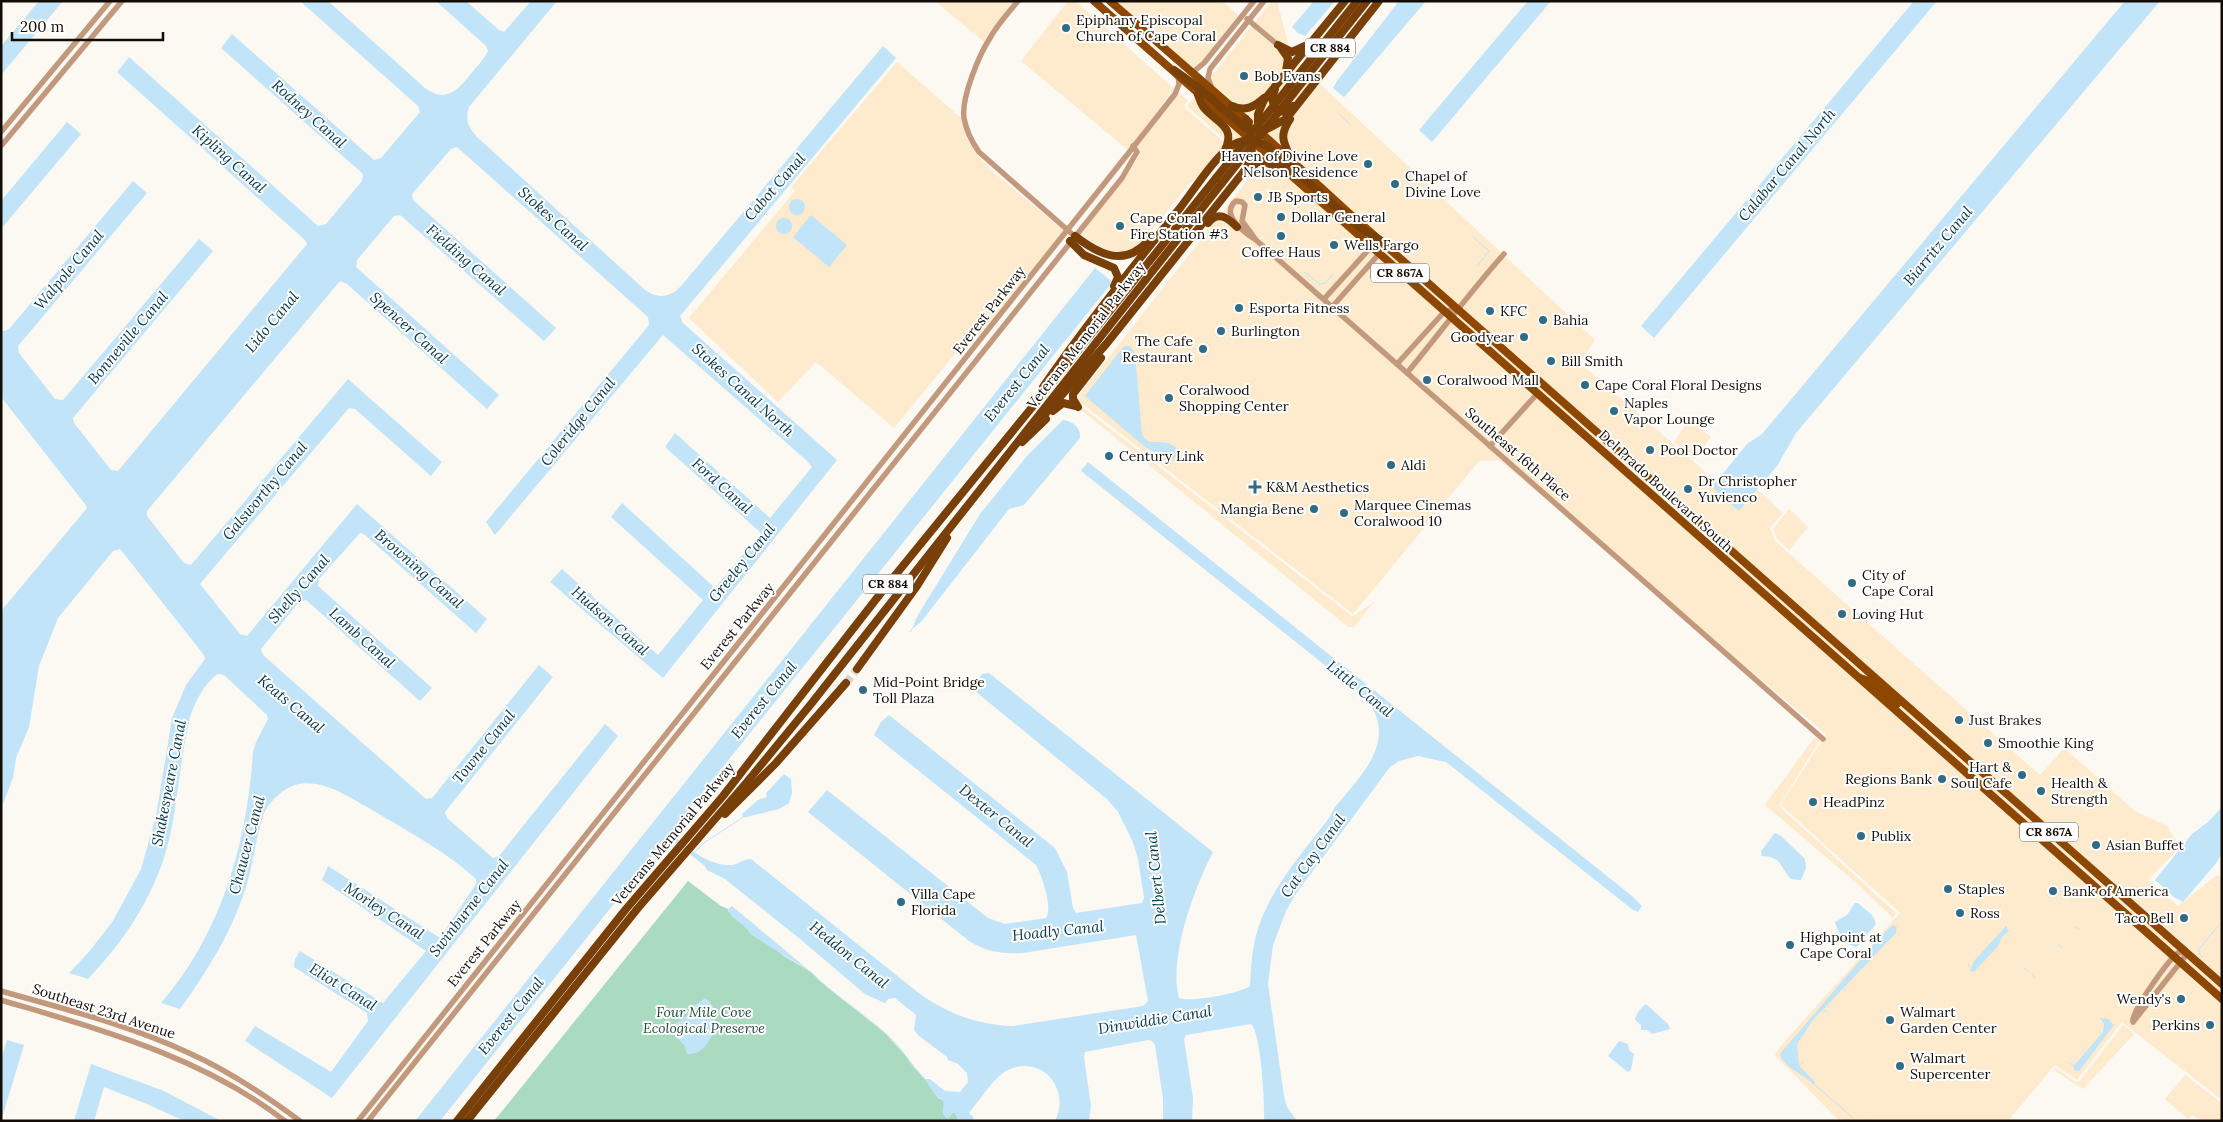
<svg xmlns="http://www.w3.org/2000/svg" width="2223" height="1122" font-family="Lora,serif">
	<rect width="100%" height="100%" fill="#fcf8f2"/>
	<g fill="#feeacc">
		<polygon points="935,1 1014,1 984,42"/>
		<polygon points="1068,1 1076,1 1174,89 1128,150 1021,61"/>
		<polygon points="1117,1 1222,1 1238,15 1202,62 1193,69"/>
		<polygon points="1272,1 1277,1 1292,58 1595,340 1580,363 1693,461 1735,501 1753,486 1783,513 1770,528 1775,541 2040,775 2064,748 2135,811 2167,826 2180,847 2148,880 2178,906 2217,875 2222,879 2222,1100 2122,1022 2077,1080 2055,1065 2008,1121 1839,1121 1775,1055 1779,1048 1900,913 1781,805 1826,734 1499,460 1479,461 1353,614 1076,399 1257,168 1187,106"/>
		<polygon points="897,62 961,118 967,139 977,154 991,170 1064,231 979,338 968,329 963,337 963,344 894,428 816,362 778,402 689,318 795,191 791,187"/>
		<polygon points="1179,93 1188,101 1184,105 1185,108 1223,141 1222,150 1203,174 1190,183 1140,245 1126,252 1107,253 1079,235 1124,180 1140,154 1137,146"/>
		<polygon points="1081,406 1352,616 1355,615 1374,602 1354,627 1348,627 1080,409"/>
		<polygon points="1689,420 1711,437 1694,459 1674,442"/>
		<polygon points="1789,509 1808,527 1789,550 1777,539 1773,529"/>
		<polygon points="1815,737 1820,740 1779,806 1896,913 1893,918 1854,881 1765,805"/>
		<polygon points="2123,1025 2134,1034 2083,1089 2054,1070 2056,1068 2076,1082 2079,1082"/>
		<polygon points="2185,1075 2222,1103 2222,1121 2201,1121 2192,1115 2188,1119 2165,1099"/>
	</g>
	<polygon fill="#aadbc1" points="688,881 721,906 728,909 728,911 784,956 811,972 822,983 885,1033 905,1055 912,1065 930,1085 938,1098 943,1100 950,1117 952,1113 955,1113 959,1121 494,1121"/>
	<g fill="#c1e4f9">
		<polygon points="39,1 63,1 1,75 1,46"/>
		<path d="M300 1H328L425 88C448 105 460 87 474 70 479 64 485 58 488 51L486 46 436 1H466L499 30 504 32 531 1H557L469 107C465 120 468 127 477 137L645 290C658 299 670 298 681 286L883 46 896 58 680 316 683 323 837 460 663 678 550 582 562 569 658 655 703 600 611 517 622 503 715 588 761 533 665 447 675 433 770 518 812 467 806 460 663 335 495 535 486 522 649 325 648 317 457 147 451 149 412 194 413 200 556 328 544 341 400 215 394 216 357 260 356 267 499 395 487 409 347 284 340 281 147 511V516L184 563 191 565 348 379 442 462 431 476 355 409 349 408 200 584 240 634 247 636 357 504 487 619 476 633 365 535 360 533 319 579 318 586 432 688 420 701 306 600 299 602 261 649 263 655 426 799 432 798 539 665 553 677 445 812 447 818 493 858 499 856 605 724 618 736 332 1098 245 1041 255 1026 331 1072 368 1021 367 1013 294 967 295 959 300 951 383 1003 426 951 322 880 328 866 440 938 476 884V879C451 855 403 828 372 810 345 795 311 770 282 792 273 799 267 806 263 816 255 840 253 868 244 893 230 935 206 973 180 1009L161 1003C222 933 247 842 253 752L256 742 268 719 267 715 224 675 218 674C204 683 192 707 189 722 178 768 178 816 163 861 147 907 121 944 88 979L69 973 88 953 113 921 141 869 156 816 172 718 186 685 205 659 204 655 120 549 113 551 58 618 39 666 29 727 16 758 13 778 1 809V611L87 508 85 504 1 397V330L5 331 10 328 133 181 147 193 18 346 19 353 55 399 63 400 199 239 213 251 73 418 74 423 111 470 118 471 307 244 305 240 117 72 129 57 318 226 326 224 362 181 363 174 221 48 232 34 374 160 381 158 420 112 418 106Z"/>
		<polygon points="1314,1 1335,1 1305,36 1298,33 1292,27"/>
		<polygon points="1399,1 1426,1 1346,95 1344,97 1333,88 1337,81"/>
		<polygon points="1528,1 1551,1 1432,142 1419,130"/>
		<polygon points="1914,1 1937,1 1654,338 1641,326"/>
		<polygon points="2125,1 2160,1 1796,433 1777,466 1739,511 1712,487 1747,444 1762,434"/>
		<polygon points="67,122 81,134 1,229 1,201"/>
		<circle cx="797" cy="207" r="8"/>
		<polygon points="811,215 847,245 829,267 793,237"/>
		<circle cx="784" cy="226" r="8"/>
		<path d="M1095 268 1111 281 1110 285 677 824 675 837C692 851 709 866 732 865 739 864 743 859 751 859L920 994C949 1014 977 1025 1013 1026L1143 1006 1148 1001 1136 935 1023 953C1002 954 987 952 969 941L808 812 827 790 988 918 1005 924 1046 918C1053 907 1042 876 1036 865L874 735 881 722 889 715 1055 848 1067 872 1073 908 1076 913 1142 903 1144 898 1138 859 1132 840 1118 812 1107 799 975 691 974 685 982 674 989 673 1213 852C1195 887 1168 957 1179 998 1189 1003 1242 993 1250 986 1251 967 1252 947 1258 929 1272 886 1303 852 1330 817 1334 806 1339 803 1345 795 1371 765 1395 734 1365 697L1081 471 1088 462 1632 896 1642 906 1638 912 1633 910 1446 762 1418 756 1399 761 1390 767 1295 895 1286 911 1273 945 1268 984 1284 1096 1287 1107 1297 1121H1264C1265 1105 1261 1032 1251 1024L1186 1035 1184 1039 1193 1098 1192 1121H1163V1099L1155 1045 1152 1041 1148 1040 1085 1052 1084 1057 1091 1106 1089 1121H1055C1071 1089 1042 1054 1008 1070 995 1076 979 1101 969 1113L974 1118 971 1121H959L955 1113H952L948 1119C939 1113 945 1108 943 1101L934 1094 925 1079H930L945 1091 960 1092 968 1082 967 1073 958 1064 948 1060 947 1057 919 1036 914 1030 916 1015 895 998 888 999 885 1003 865 994 800 939 725 879 707 870 705 866 672 840H665L440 1121H415Z"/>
		<path d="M1124 346H1130L1135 353 1142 435 1149 442C1164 442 1170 440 1180 452L1170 463 1144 446 1085 396Z"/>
		<path d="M1063 420C1073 421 1081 428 1080 438L1024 505 1009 509 921 622 912 629 918 615 980 514 1027 456Z"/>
		<polygon points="784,774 791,779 792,793 789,803 779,809 743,818 742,814 758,800 767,797 766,793 768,791"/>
		<polygon points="2222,807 2222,853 2217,862 2183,902 2174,897 2155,880 2192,834 2208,822"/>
		<path d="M1775 833 1781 836 1805 859 1806 868 1801 880 1791 879C1779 866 1782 857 1762 856L1761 851Z"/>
		<path d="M1855 903H1858L1873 916 1876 924 1857 947C1845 946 1838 933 1835 922L1847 915Z"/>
		<path d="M732 906 811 972 750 934C745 923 731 920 728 909Z"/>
		<path d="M1893 925 1897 927 1896 933 1813 1020 1797 1044 1799 1066 1815 1082 1814 1085C1804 1074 1784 1068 1780 1054L1880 937Z"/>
		<polygon points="2006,926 2009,931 2002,937 1998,946 1975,971 1973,972 1970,971 1974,961"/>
		<path d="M705 998C725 1009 713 1057 687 1054L685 1046 676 1037 674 1029 676 1023 685 1018 690 1009Z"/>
		<path d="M1646 1004 1668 1024 1670 1029 1652 1034 1647 1030H1641V1025L1635 1020C1635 1016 1642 1006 1646 1004Z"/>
		<polygon points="2100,1018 2108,1019 2114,1025 2079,1071 2075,1071 2073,1067 2103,1032 2104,1024"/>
		<polygon points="7,1040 24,1045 1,1121 1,1059"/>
		<polygon points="1619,1041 1628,1044 1629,1050 1634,1054 1631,1070 1628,1072 1608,1056"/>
		<polygon points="91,1064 164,1091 221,1121 184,1121 147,1104 104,1087 94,1121 74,1121"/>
	</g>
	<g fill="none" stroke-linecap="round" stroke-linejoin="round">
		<g stroke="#c1e4f9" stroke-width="1">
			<polyline points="1340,115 1349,123"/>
			<polyline points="1472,236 1489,251 1478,265"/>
			<polyline points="1304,272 1320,284 1325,283 1333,274"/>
			<polyline points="910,632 912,629"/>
			<polyline points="695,852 705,842 742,818"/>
			<polyline points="2075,927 2079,929"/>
			<polyline points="2059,945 2062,948"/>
			<polyline points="2202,957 2199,952 2199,949 2219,925"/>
			<polyline points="1968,964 1970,967"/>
			<polyline points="2024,968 2028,971"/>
			<path d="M811 972C833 995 861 1011 885 1033 901 1046 910 1064 925 1079"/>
			<polyline points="2032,975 2035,978"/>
			<polyline points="1844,988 1846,990"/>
			<polyline points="1824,1010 1827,1012"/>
			<polyline points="2099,1031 2102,1034"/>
			<polyline points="2070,1063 2074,1066"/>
			<polyline points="1799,1066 1803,1063"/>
			<polyline points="1815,1085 1852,1117"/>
			<polyline points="1865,1121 1865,1120"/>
		</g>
		<polyline stroke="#d9d5ce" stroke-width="8" stroke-dasharray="8 4" stroke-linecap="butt" points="846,683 857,669"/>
		<g stroke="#c2997d" stroke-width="5.5">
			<path d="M1018 1C1008 13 997 25 990 38 979 55 961 98 964 118 966 130 972 142 979 152L1071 233"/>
			<polyline points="1247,19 1278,45"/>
			<polyline points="1192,73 1204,63 1254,1"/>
			<polyline points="1212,89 1208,78 1210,69 1264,1"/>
			<polyline points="1,132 110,1"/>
			<polyline points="1,146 122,1"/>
			<path d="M1256 240C1245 233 1219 214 1236 201L1242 202 1245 205 1242 221 1256 240 1823 739"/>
			<polyline points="1324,299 1371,247"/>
			<polyline points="1332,307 1379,254"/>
			<polyline points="1397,364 1444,312 1457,308"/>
			<path d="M1407 373C1440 333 1470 292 1504 254"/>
			<polyline points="1490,446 1537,394"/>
			<path d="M2179 952 2187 954 2133 1022C2130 1013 2169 959 2179 952Z"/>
			<path d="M1 991C64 1009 130 1025 189 1053 229 1071 265 1095 300 1121"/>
			<path d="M1 1000C101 1030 201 1056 285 1121"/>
			<polyline points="358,1121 1127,155 1175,94 1179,84 1178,75"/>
			<polyline points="368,1121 1122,178 1137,152 1133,146"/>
		</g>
		<g stroke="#8d4700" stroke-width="8">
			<polyline points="1094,1 2222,999"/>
			<polyline points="1110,1 1249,122"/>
			<polyline points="1258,130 1351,215 2222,984"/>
			<polyline points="1860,678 1869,681 1897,704"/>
		</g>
		<g stroke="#793f08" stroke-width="8">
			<polyline points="1278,45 1292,52 1305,46"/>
			<polyline points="1281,48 1288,58 1286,71"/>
			<polyline points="1174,70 1198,87 1245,128 1265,130 1286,119 1379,1"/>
			<polyline points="1275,89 1272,99 1275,108 1284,112 1293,106"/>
			<polyline points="1287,89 1357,1"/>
			<polyline points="1293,94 1367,1"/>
			<path d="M1198 95C1200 99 1201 105 1205 109 1218 123 1236 127 1225 150"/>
			<path d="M1232 106C1245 112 1254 107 1264 98"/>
			<path d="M1290 119C1279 136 1283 141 1291 159"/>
			<polyline points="1258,129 1258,114 1264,100 1345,1"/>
			<polyline points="1248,173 1256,163 1262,161 1282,169"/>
			<path d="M1208 223C1218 210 1228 218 1237 227"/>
			<path d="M1075 236C1098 254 1124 268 1148 241"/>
			<polyline points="1070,241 1084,255 1114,268 1118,277 1114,286"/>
			<path d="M1043 387C1086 325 1133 267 1180 208 1193 191 1215 157 1231 146 1243 138 1255 140 1267 146L1360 228 1380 240"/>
			<polyline points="1078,407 1073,399 1073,394 1101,358"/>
			<polyline points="1053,411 1063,403 1076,406"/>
			<path d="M1039 421 1107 343 1245 170C1255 155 1253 136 1246 119"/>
			<polyline points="1022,442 1046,419"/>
			<polyline points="857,669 917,586 947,538"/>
			<polyline points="725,814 776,763 846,683"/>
			<polyline points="457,1121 626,909 723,796 884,589 1060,373 1216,178"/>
			<polyline points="467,1121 638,908 747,782 811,704 1222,183"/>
		</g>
		<g stroke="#793f08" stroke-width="8">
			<polyline points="1216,178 1287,89"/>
			<polyline points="1222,183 1293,94"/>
		</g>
	</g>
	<g fill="#316c84" stroke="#fff" stroke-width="2">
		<circle cx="1066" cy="28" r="5"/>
		<circle cx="1244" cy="76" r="5"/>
		<circle cx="1368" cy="164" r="5"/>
		<circle cx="1395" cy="184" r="5"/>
		<circle cx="1258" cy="197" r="5"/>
		<circle cx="1281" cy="217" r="5"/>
		<circle cx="1120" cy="226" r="5"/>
		<circle cx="1281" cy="236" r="5"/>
		<circle cx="1334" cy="245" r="5"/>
		<circle cx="1239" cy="308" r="5"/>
		<circle cx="1490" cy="311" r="5"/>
		<circle cx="1543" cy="320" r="5"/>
		<circle cx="1221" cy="331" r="5"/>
		<circle cx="1524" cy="337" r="5"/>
		<circle cx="1203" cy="349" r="5"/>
		<circle cx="1551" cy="361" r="5"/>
		<circle cx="1427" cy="380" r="5"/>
		<circle cx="1585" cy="385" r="5"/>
		<circle cx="1169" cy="398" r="5"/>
		<circle cx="1614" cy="411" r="5"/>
		<circle cx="1650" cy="450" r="5"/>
		<circle cx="1109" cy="456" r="5"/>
		<circle cx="1391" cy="465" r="5"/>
		<path d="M1252.5 479.5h5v5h5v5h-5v5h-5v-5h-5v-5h5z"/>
		<circle cx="1688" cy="489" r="5"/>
		<circle cx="1314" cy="509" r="5"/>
		<circle cx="1344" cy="513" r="5"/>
		<circle cx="1852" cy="583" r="5"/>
		<circle cx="1842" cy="614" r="5"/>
		<circle cx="863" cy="690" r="5"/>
		<circle cx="1959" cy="720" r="5"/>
		<circle cx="1988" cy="743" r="5"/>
		<circle cx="2022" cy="775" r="5"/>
		<circle cx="1942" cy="779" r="5"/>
		<circle cx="2041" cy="791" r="5"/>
		<circle cx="1813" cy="802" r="5"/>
		<circle cx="1861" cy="836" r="5"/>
		<circle cx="2096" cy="845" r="5"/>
		<circle cx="1948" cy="889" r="5"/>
		<circle cx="2053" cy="891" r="5"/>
		<circle cx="901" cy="902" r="5"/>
		<circle cx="1960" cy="913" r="5"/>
		<circle cx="2184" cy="918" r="5"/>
		<circle cx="1790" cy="945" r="5"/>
		<circle cx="2181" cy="999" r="5"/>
		<circle cx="1890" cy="1020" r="5"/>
		<circle cx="2210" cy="1025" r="5"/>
		<circle cx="1900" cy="1066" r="5"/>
	</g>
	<g text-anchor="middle" stroke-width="4" stroke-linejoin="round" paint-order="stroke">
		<g fill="#fff" stroke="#5a554f" stroke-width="1">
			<rect x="1305" y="38.5" width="50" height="19" rx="4"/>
			<rect x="1371" y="263.5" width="58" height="19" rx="4"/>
			<rect x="863" y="574.5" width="50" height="19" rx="4"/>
			<rect x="2020" y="822.5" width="58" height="19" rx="4"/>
		</g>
		<g font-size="12" font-weight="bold" fill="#130c04">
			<text x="1330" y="52">CR 884</text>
			<text x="1400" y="277">CR 867A</text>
			<text x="888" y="588">CR 884</text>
			<text x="2049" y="836">CR 867A</text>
		</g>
		<g font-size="14" fill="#130c04" stroke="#fff" text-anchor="start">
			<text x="1076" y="25">Epiphany Episcopal<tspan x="1076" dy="16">Church of Cape Coral</tspan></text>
			<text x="1254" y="81">Bob Evans</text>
			<text x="1358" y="161" text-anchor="end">Haven of Divine Love<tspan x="1358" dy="16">Nelson Residence</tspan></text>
			<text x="1405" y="181">Chapel of<tspan x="1405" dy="16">Divine Love</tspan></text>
			<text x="1268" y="202">JB Sports</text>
			<text x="1291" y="222">Dollar General</text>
			<text x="1130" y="223">Cape Coral<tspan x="1130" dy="16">Fire Station #3</tspan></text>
			<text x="1344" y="250">Wells Fargo</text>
			<text x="1281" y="257" text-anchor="middle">Coffee Haus</text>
			<text x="1249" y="313">Esporta Fitness</text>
			<text x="1500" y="316">KFC</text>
			<text x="1553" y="325">Bahia</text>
			<text x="1231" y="336">Burlington</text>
			<text x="1514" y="342" text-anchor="end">Goodyear</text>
			<text x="1193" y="346" text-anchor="end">The Cafe<tspan x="1193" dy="16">Restaurant</tspan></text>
			<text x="1561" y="366">Bill Smith</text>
			<text x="1437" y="385">Coralwood Mall</text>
			<text x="1595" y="390">Cape Coral Floral Designs</text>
			<text x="1179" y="395">Coralwood<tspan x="1179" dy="16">Shopping Center</tspan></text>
			<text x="1624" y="408">Naples<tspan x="1624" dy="16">Vapor Lounge</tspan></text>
			<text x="1660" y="455">Pool Doctor</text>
			<text x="1119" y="461">Century Link</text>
			<text x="1401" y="470">Aldi</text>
			<text x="1698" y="486">Dr Christopher<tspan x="1698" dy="16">Yuvienco</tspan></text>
			<text x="1266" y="492">K&amp;M Aesthetics</text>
			<text x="1354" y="510">Marquee Cinemas<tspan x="1354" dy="16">Coralwood 10</tspan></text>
			<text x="1304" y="514" text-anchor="end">Mangia Bene</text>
			<text x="1862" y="580">City of<tspan x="1862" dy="16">Cape Coral</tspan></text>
			<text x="1852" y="619">Loving Hut</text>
			<text x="873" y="687">Mid-Point Bridge<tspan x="873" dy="16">Toll Plaza</tspan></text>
			<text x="1969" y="725">Just Brakes</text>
			<text x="1998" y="748">Smoothie King</text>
			<text x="2012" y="772" text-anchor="end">Hart &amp;<tspan x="2012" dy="16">Soul Cafe</tspan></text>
			<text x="1932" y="784" text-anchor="end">Regions Bank</text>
			<text x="2051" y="788">Health &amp;<tspan x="2051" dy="16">Strength</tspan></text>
			<text x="1823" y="807">HeadPinz</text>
			<text x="1871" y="841">Publix</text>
			<text x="2106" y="850">Asian Buffet</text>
			<text x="1958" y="894">Staples</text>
			<text x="2063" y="896">Bank of America</text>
			<text x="911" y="899">Villa Cape<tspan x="911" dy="16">Florida</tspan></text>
			<text x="1970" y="918">Ross</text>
			<text x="2174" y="923" text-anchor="end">Taco Bell</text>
			<text x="1800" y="942">Highpoint at<tspan x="1800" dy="16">Cape Coral</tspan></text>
			<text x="2171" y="1004" text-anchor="end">Wendy's</text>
			<text x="1900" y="1017">Walmart<tspan x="1900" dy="16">Garden Center</tspan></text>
			<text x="2200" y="1030" text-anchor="end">Perkins</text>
			<text x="1910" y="1063">Walmart<tspan x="1910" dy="16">Supercenter</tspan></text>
		</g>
		<g font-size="14" fill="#130c04" stroke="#fff">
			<text transform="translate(989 310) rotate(-52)" y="5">Everest Parkway</text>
			<text transform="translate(1086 335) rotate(-52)" y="5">Veterans Memorial Parkway</text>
			<text transform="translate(1518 454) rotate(41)" y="5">Southeast 16th Place</text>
			<text transform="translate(1666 491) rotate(42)" y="5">Del Prado Boulevard South</text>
			<text transform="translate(737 626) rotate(-51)" y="5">Everest Parkway</text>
			<text transform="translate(673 834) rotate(-50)" y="5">Veterans Memorial Parkway</text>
			<text transform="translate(484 943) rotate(-51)" y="5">Everest Parkway</text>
			<text transform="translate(104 1011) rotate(18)" y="5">Southeast 23rd Avenue</text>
		</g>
		<g font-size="14" font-style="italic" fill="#1d4d37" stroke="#fff">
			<text x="704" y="1017">Four Mile Cove<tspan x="704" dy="16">Ecological Preserve</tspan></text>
		</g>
		<g font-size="15" font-style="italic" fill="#01364d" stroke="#fff">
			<text transform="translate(309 114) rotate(42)" y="5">Rodney Canal</text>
			<text transform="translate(229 159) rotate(42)" y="5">Kipling Canal</text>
			<text transform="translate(1787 165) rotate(-50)" y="5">Calabar Canal North</text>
			<text transform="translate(775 187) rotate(-49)" y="5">Cabot Canal</text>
			<text transform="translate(553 219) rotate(42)" y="5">Stokes Canal</text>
			<text transform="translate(1938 246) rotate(-50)" y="5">Biarritz Canal</text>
			<text transform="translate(466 260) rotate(41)" y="5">Fielding Canal</text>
			<text transform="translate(69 270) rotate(-50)" y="5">Walpole Canal</text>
			<text transform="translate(272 322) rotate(-50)" y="5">Lido Canal</text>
			<text transform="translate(409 328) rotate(42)" y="5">Spencer Canal</text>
			<text transform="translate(128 338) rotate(-50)" y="5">Bonneville Canal</text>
			<text transform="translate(1017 383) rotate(-51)" y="5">Everest Canal</text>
			<text transform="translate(743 390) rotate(42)" y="5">Stokes Canal North</text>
			<text transform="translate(578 422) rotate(-51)" y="5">Coleridge Canal</text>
			<text transform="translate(722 486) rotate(42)" y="5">Ford Canal</text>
			<text transform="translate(265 491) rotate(-50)" y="5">Galsworthy Canal</text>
			<text transform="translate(742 563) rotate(-51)" y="5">Greeley Canal</text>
			<text transform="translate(419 569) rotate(41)" y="5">Browning Canal</text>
			<text transform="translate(299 589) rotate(-49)" y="5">Shelly Canal</text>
			<text transform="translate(610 621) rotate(41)" y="5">Hudson Canal</text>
			<text transform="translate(362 638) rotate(42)" y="5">Lamb Canal</text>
			<text transform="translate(1360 689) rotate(39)" y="5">Little Canal</text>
			<text transform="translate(764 700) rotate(-51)" y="5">Everest Canal</text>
			<text transform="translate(291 704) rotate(40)" y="5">Keats Canal</text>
			<text transform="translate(484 747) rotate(-51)" y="5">Towne Canal</text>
			<text transform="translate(169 783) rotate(-79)" y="5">Shakespeare Canal</text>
			<text transform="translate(996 816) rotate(39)" y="5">Dexter Canal</text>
			<text transform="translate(247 845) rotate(-75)" y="5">Chaucer Canal</text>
			<text transform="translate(1313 856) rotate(-54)" y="5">Cat Cay Canal</text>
			<text transform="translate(1156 878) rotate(-96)" y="5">Delbert Canal</text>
			<text transform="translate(469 908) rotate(-52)" y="5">Swinburne Canal</text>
			<text transform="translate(384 911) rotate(33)" y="5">Morley Canal</text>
			<text transform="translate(1058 931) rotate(-6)" y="5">Hoadly Canal</text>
			<text transform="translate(849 955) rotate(39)" y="5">Heddon Canal</text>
			<text transform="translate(343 987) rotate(32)" y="5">Eliot Canal</text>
			<text transform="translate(511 1016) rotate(-51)" y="5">Everest Canal</text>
			<text transform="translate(1155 1020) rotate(-9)" y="5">Dinwiddie Canal</text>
		</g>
	</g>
	<rect width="2223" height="1122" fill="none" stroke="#130c04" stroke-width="5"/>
	<path d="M12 32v8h151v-8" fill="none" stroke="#130c04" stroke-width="2.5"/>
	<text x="20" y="32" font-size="15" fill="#130c04" stroke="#ffffff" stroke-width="4" paint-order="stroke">200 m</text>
</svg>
